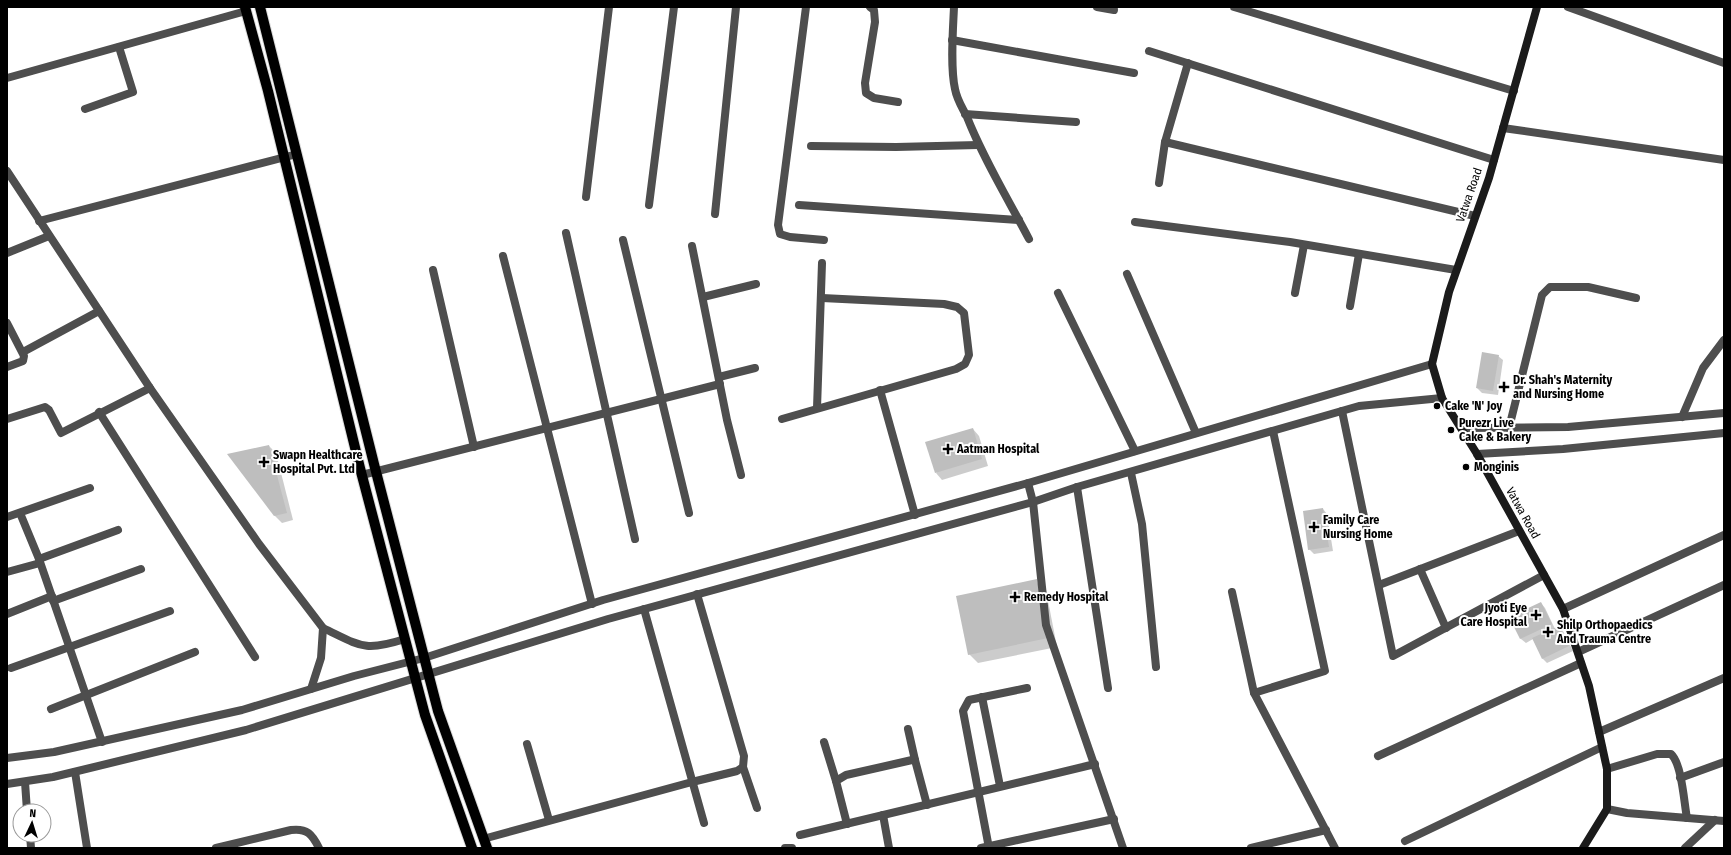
<svg xmlns="http://www.w3.org/2000/svg" width="1731" height="855" font-family="'Fira Sans Condensed',sans-serif">
	<rect width="100%" height="100%" fill="#fff"/>
	<g fill="#0003">
		<polygon points="1498,356 1503,360 1498,395 1482,393 1477,388"/>
		<polygon points="973,429 979,436 988,466 942,480 936,473"/>
		<polygon points="269,446 276,453 293,520 282,523 275,516"/>
		<polygon points="1323,509 1327,514 1333,551 1314,554 1309,549"/>
		<polygon points="1046,590 1057,647 978,663 969,654"/>
		<polygon points="1541,603 1545,608 1555,629 1559,627 1563,631 1573,651 1547,663 1543,659 1533,639 1526,643 1521,639 1511,617"/>
	</g>
	<g fill="#bebebe">
		<polygon points="1482,352 1499,355 1493,391 1476,388"/>
		<polygon points="973,428 982,459 935,473 925,442"/>
		<polygon points="269,445 287,513 274,516 227,454"/>
		<polygon points="1323,508 1329,547 1308,550 1303,511"/>
		<polygon points="1037,579 1048,638 968,655 956,596"/>
		<polygon points="1541,602 1552,624 1520,639 1509,617"/>
		<polygon points="1559,626 1569,646 1542,659 1532,638"/>
	</g>
	<g fill="none" stroke-linecap="round" stroke-linejoin="round">
		<defs>
			<g id="primary">
				<polyline points="245,7 268,91 360,468 425,715 472,848"/>
				<polyline points="260,7 374,464 438,711 487,848"/>
			</g>
		</defs>
		<use href="#primary" stroke="#dbdbdb" stroke-width="12"/>
		<g stroke="#4e4e4e" stroke-width="8">
			<polyline points="806,7 778,225 780,234 790,237 824,240"/>
			<polyline points="870,7 874,10 875,22 865,83 866,93 874,98 898,102"/>
			<path d="M954 7C953 30 950 67 955 89 957 100 962 107 967 117 984 160 1008 199 1029 239"/>
			<polyline points="1097,7 1114,10"/>
			<polyline points="1234,7 1514,91"/>
			<polyline points="1568,7 1724,63"/>
			<polyline points="952,40 1134,73"/>
			<polyline points="1149,51 1494,160"/>
			<polyline points="7,78 246,11"/>
			<polyline points="85,109 133,92 119,47"/>
			<polyline points="965,114 1076,122"/>
			<polyline points="1503,128 1724,160"/>
			<polyline points="1165,142 1475,216"/>
			<polyline points="811,146 896,147 978,145"/>
			<polyline points="7,171 150,388 259,544 323,628 321,658 311,689"/>
			<polyline points="1159,183 1165,142 1188,63"/>
			<polyline points="586,197 609,7"/>
			<polyline points="649,205 674,7"/>
			<polyline points="799,205 1019,220"/>
			<polyline points="715,214 736,7"/>
			<polyline points="39,221 297,154"/>
			<polyline points="1135,222 1290,242 1456,270"/>
			<polyline points="566,233 635,539"/>
			<polyline points="623,240 689,513"/>
			<polyline points="692,246 727,420 741,475"/>
			<polyline points="7,253 49,236"/>
			<polyline points="503,256 592,604"/>
			<polyline points="433,270 474,447"/>
			<polyline points="1127,274 1196,433"/>
			<polyline points="1058,293 1135,451"/>
			<polyline points="1295,293 1304,245"/>
			<polyline points="703,297 756,284"/>
			<polyline points="1350,306 1359,254"/>
			<polyline points="7,323 24,356 23,361 7,367"/>
			<polyline points="23,352 99,311"/>
			<polyline points="719,377 755,368"/>
			<polyline points="880,390 915,515"/>
			<polyline points="817,408 822,263"/>
			<polyline points="1342,411 1393,656 1544,575"/>
			<polyline points="99,412 255,657"/>
			<polyline points="1682,417 1703,368 1724,340"/>
			<polyline points="7,419 45,407 49,410 61,433 150,388"/>
			<polyline points="782,419 956,369 965,364 969,355 964,313 957,307 944,304 822,298"/>
			<polyline points="1509,428 1542,295 1550,287 1588,287 1636,298"/>
			<polyline points="1131,473 1142,524 1156,667"/>
			<polyline points="362,475 720,384"/>
			<polyline points="1028,483 1033,502 1046,625 1123,848"/>
			<polyline points="1077,487 1108,688"/>
			<polyline points="20,513 39,559 102,742"/>
			<polyline points="7,517 90,488"/>
			<polyline points="39,559 118,530"/>
			<polyline points="1420,569 1446,628"/>
			<polyline points="7,572 40,563"/>
			<polyline points="1379,585 1519,531"/>
			<polyline points="1232,592 1254,693 1335,848"/>
			<polyline points="53,601 141,569"/>
			<polyline points="644,609 704,823"/>
			<polyline points="1563,609 1724,535"/>
			<polyline points="7,614 52,596"/>
			<path d="M323 628C361 646 364 652 405 639"/>
			<polyline points="1578,652 1724,585"/>
			<polyline points="11,668 170,611"/>
			<polyline points="1254,693 1325,671 1273,431"/>
			<polyline points="982,697 1000,786"/>
			<polyline points="51,709 195,652"/>
			<polyline points="908,729 915,760"/>
			<polyline points="1599,732 1724,678"/>
			<polyline points="824,742 836,781"/>
			<polyline points="527,744 549,820"/>
			<polyline points="1378,756 1581,663"/>
			<polyline points="743,767 757,808"/>
			<path d="M1607 769 1657 754H1671C1682 764 1684 803 1687 818"/>
			<polyline points="75,772 87,848"/>
			<polyline points="1680,778 1724,762"/>
			<polyline points="25,782 27,811"/>
			<polyline points="1607,809 1627,813 1724,821"/>
			<polyline points="883,815 889,848"/>
			<polyline points="847,824 836,781 846,775 912,760 915,760 927,805"/>
			<polyline points="30,835 31,848"/>
			<polyline points="800,835 1095,764"/>
			<polyline points="483,839 692,782 737,771 743,767 744,756 697,594"/>
			<polyline points="1405,841 1602,747"/>
			<path d="M216 848 291 830C307 828 312 834 319 848"/>
			<polyline points="785,848 792,848"/>
			<polyline points="981,848 1114,819"/>
			<polyline points="989,848 963,711 969,700 1027,688"/>
			<polyline points="1251,848 1326,830"/>
			<polyline points="1685,848 1715,820"/>
		</g>
		<g stroke="#4e4e4e" stroke-width="8">
			<polyline points="1463,428 1568,427 1724,413"/>
			<polyline points="1477,454 1563,449 1724,433"/>
			<polyline points="7,758 54,752 242,710 354,676 424,658 603,600 1028,483 1432,364"/>
			<polyline points="7,784 53,777 246,730 608,619 1033,502 1077,487 1359,406 1442,398"/>
		</g>
		<polyline stroke="#1b1b1b" stroke-width="8" points="1537,7 1489,178 1449,292 1432,364 1442,398 1477,454 1563,609 1589,686 1607,769 1607,809 1583,848"/>
		<use href="#primary" stroke="#000" stroke-width="10"/>
	</g>
	<g fill="#000" stroke="#fff" stroke-width="1.5">
		<path d="M1502 381h4v4h4v4h-4v4h-4v-4h-4v-4h4z"/>
		<circle cx="1437" cy="406" r="4"/>
		<circle cx="1451" cy="430" r="4"/>
		<path d="M946 443h4v4h4v4h-4v4h-4v-4h-4v-4h4z"/>
		<path d="M262 456h4v4h4v4h-4v4h-4v-4h-4v-4h4z"/>
		<circle cx="1466" cy="467" r="4"/>
		<path d="M1312 521h4v4h4v4h-4v4h-4v-4h-4v-4h4z"/>
		<path d="M1013 591h4v4h4v4h-4v4h-4v-4h-4v-4h4z"/>
		<path d="M1534 609h4v4h4v4h-4v4h-4v-4h-4v-4h4z"/>
		<path d="M1546 626h4v4h4v4h-4v4h-4v-4h-4v-4h4z"/>
	</g>
	<g text-anchor="middle" stroke-width="4" stroke-linejoin="round" paint-order="stroke">
		<g font-size="12" fill="#000" stroke="#fff">
			<text transform="translate(1469 195) rotate(-71)" y="4">Vatwa Road</text>
			<text transform="translate(1523 513) rotate(61)" y="4">Vatwa Road</text>
		</g>
		<g font-size="12" font-weight="bold" fill="#000" stroke="#fff" text-anchor="start">
			<text x="1513" y="384">Dr. Shah's Maternity<tspan x="1513" dy="14">and Nursing Home</tspan></text>
			<text x="1445" y="410">Cake 'N' Joy</text>
			<text x="1459" y="427">Purezr Live<tspan x="1459" dy="14">Cake &amp; Bakery</tspan></text>
			<text x="957" y="453">Aatman Hospital</text>
			<text x="273" y="459">Swapn Healthcare<tspan x="273" dy="14">Hospital Pvt. Ltd</tspan></text>
			<text x="1474" y="471">Monginis</text>
			<text x="1323" y="524">Family Care<tspan x="1323" dy="14">Nursing Home</tspan></text>
			<text x="1024" y="601">Remedy Hospital</text>
			<text x="1527" y="612" text-anchor="end">Jyoti Eye<tspan x="1527" dy="14">Care Hospital</tspan></text>
			<text x="1557" y="629">Shilp Orthopaedics<tspan x="1557" dy="14">And Trauma Centre</tspan></text>
		</g>
	</g>
	<rect width="1731" height="855" fill="none" stroke="#000000" stroke-width="16"/>
	<g transform="translate(32 823) rotate(4)"><circle r="19" fill="#ffffff" stroke="#999999"/>
	<path d="M0-3L7 15L0 10L-7 15Z" fill="#000000"/>
	<text y="-6" font-size="11" font-weight="bold" text-anchor="middle" fill="#000000">N</text>
	</g>
</svg>
